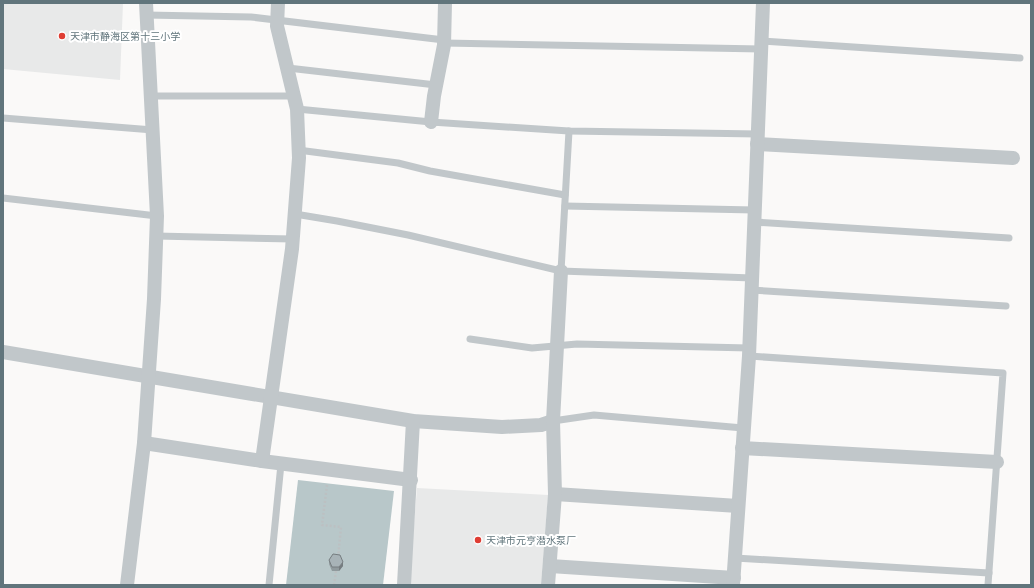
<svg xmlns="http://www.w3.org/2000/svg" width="1034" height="588" font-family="'Roboto Condensed','Noto Sans SC',sans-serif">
	<rect width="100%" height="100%" fill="#faf9f8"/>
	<g fill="#e8e9e9">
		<polygon points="3,3 123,3 120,80 3,69"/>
		<polygon points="417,488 548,495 541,585 409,585"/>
	</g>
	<polygon fill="#b8c7c9" points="298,480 394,491 383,585 286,585"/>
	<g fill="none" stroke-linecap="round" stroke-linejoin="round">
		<g stroke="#bcc0c2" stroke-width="2.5" stroke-dasharray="2 2" stroke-linecap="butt">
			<polyline points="327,485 322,525 341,527 338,558"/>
			<polyline points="334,585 336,571"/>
		</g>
		<g stroke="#c1c7ca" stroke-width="7">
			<polyline points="146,15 251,17 444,40"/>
			<polyline points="762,41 1020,58"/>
			<polyline points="444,43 761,49"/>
			<polyline points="288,68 436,85"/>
			<polyline points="151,96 294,96"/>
			<polyline points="297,109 431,122 569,131 758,134"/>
			<polyline points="3,118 153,130"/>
			<polyline points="298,150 398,163 430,171 565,195"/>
			<polyline points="3,198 157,216"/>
			<polyline points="565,206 754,210"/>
			<polyline points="295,214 337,221 408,235 561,271 752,278"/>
			<polyline points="754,222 1009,238"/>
			<polyline points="156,236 293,239"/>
			<polyline points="561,271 569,131"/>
			<polyline points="751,290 1006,306"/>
			<polyline points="470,339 532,348 577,344 749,348"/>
			<polyline points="749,356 1003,373 988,585"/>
			<polyline points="553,421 594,415 743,428"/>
			<polyline points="735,558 989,573"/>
			<polyline points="269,585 281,464"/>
		</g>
		<g stroke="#c1c7ca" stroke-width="14">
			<polyline points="431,122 434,96 444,45 445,3"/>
			<polyline points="757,144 1013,158"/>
			<polyline points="3,352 413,421 502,427 541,425 553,421"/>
			<polyline points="144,443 262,461 411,480"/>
			<polyline points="742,448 997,462"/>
			<polyline points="262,461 292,249 299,158 297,109 277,26 278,3"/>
			<polyline points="555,494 738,506"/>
			<polyline points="550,566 734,578"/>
			<polyline points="127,585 144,443 154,299 157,216 146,3"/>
			<polyline points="404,585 413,421"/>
			<polyline points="548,585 555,494 553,421 561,271"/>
			<polyline points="733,585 749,356 763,3"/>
		</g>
	</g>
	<polygon fill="#909a9d" points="329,560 343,566 339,571 332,571 329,564"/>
	<polygon fill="#767d80" points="343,562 343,566 339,571 339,567"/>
	<polygon fill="#a8b3b7" stroke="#767d80" points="333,554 340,555 343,562 339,567 332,567 329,560"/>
	<g fill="#df3d33" stroke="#fff" stroke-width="1.5">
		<circle cx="62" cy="36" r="4"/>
		<circle cx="478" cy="540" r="4"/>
	</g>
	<g text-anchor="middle" stroke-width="4" stroke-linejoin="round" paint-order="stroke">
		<g font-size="10" fill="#61757c" stroke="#fff" text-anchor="start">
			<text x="70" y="40">天津市静海区第十三小学</text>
			<text x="486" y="544">天津市元亨潜水泵厂</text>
		</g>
	</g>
	<rect width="1034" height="588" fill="none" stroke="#61757c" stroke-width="8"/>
</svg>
